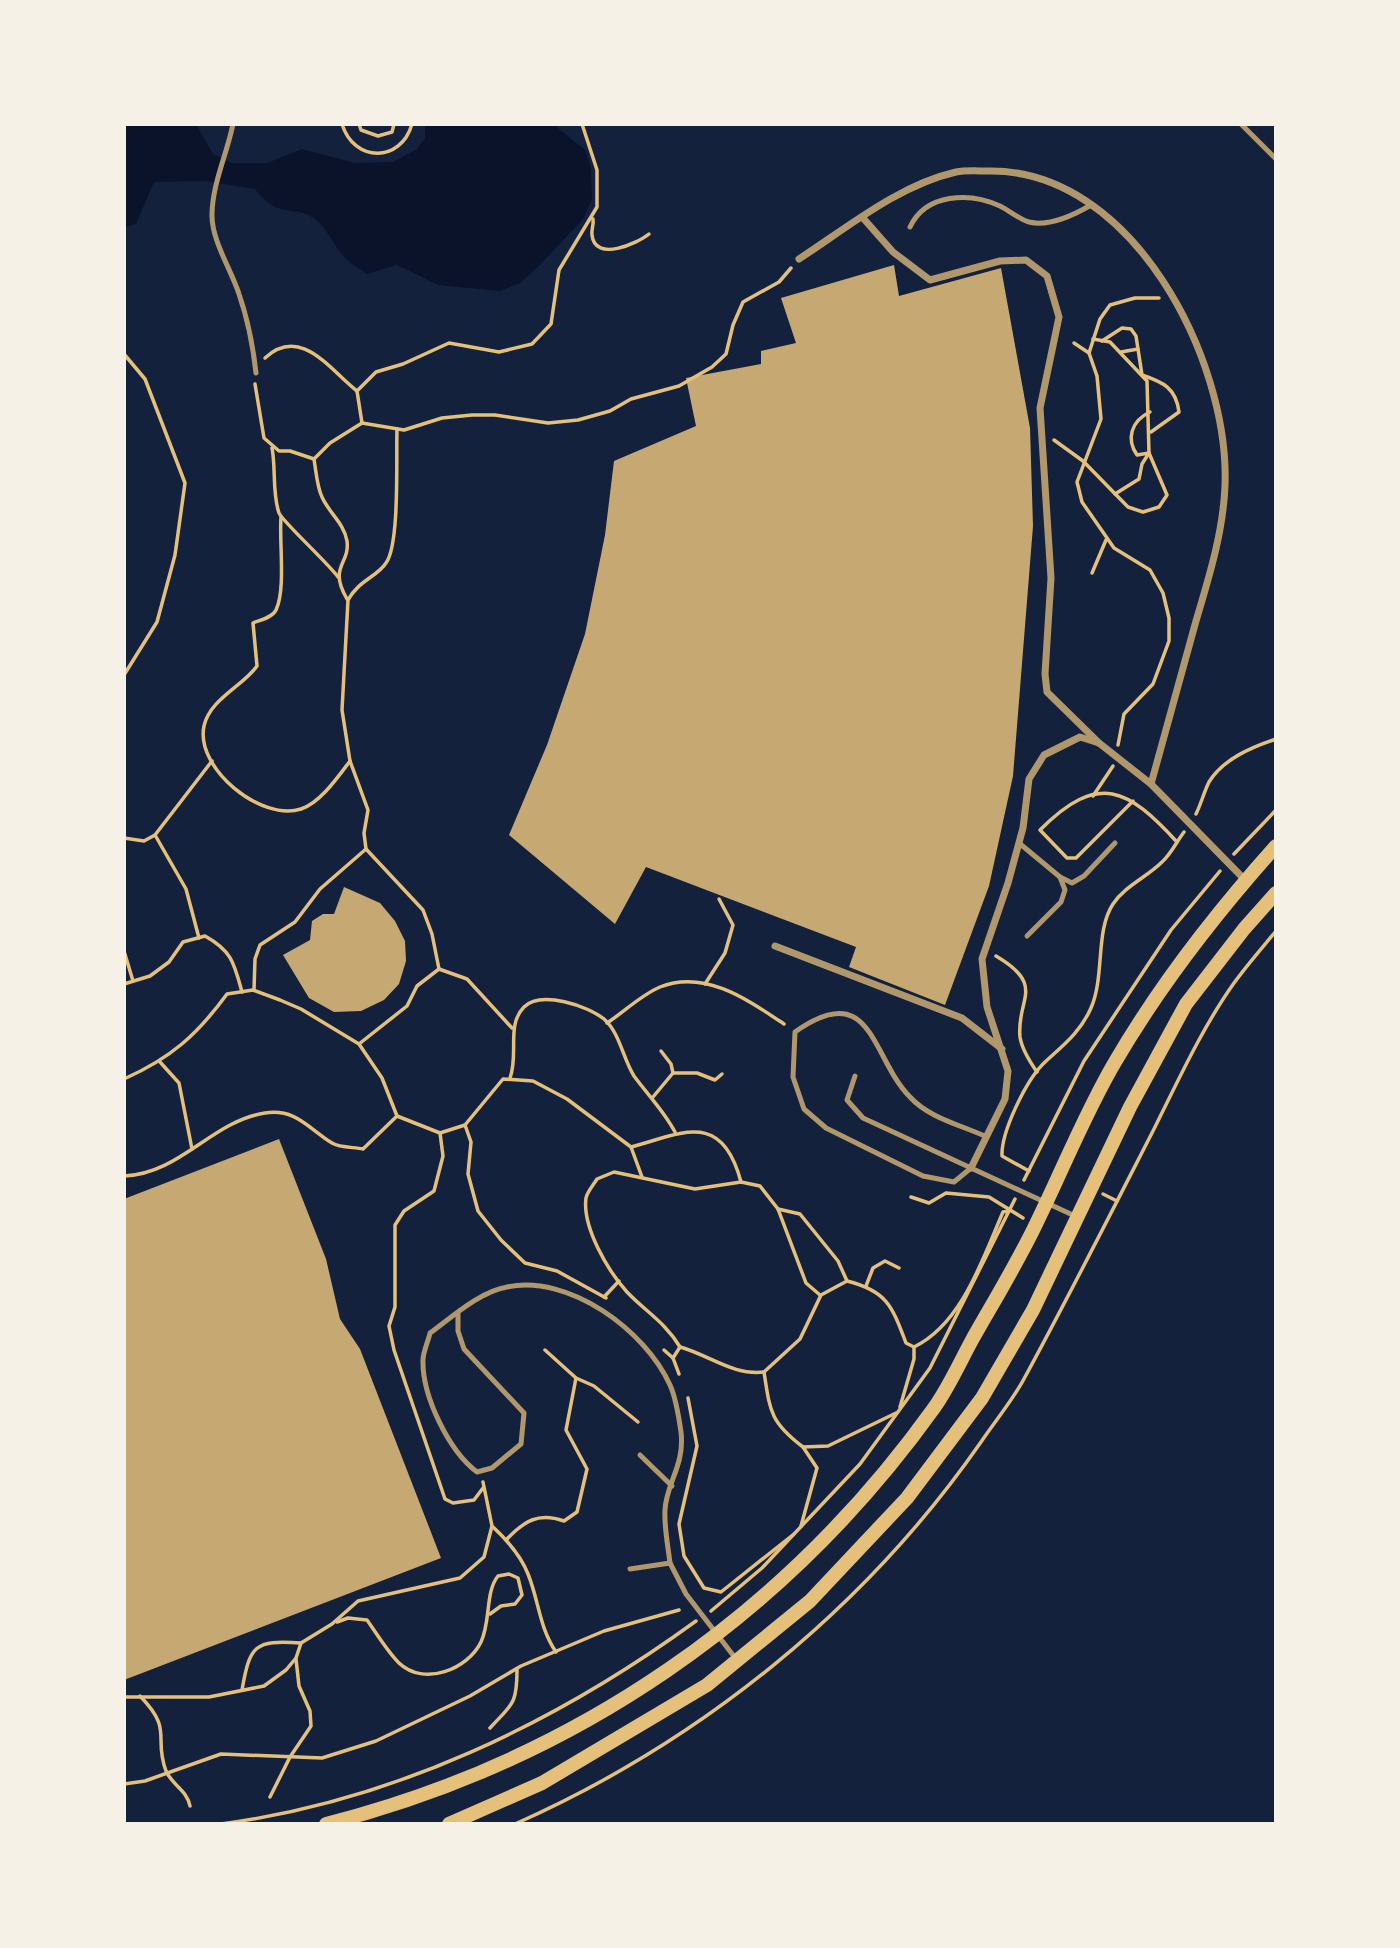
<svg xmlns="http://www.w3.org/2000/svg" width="1400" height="1948" font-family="'Crimson Pro',serif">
	<rect width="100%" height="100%" fill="#14213d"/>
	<path fill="#0b132b" d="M124 124H196L213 154 232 163H267L302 149 355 163 393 162 417 149 425 138V124H553L585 150 591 168 592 199 583 219 540 265 520 283 500 291 438 285 397 265 367 274C360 269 351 264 345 258 334 246 327 228 315 219 293 203 279 221 255 189L205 181 154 182 136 224 124 227Z"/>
	<g fill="#c6a872">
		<polygon points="894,265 899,296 1001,268 1030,428 1033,526 1013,776 989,886 945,1005 849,967 856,947 646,867 615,924 509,835 547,745 585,634 605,535 614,461 696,426 686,378 761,364 761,351 796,343 781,298"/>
		<polygon points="344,887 380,903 395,921 405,941 406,961 399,984 384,1000 361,1011 334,1012 309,998 283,955 310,940 312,921 323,914 334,914"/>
		<polygon points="279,1139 326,1259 340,1319 360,1349 441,1558 124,1680 124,1199"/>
	</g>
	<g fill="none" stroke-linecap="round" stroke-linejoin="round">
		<g stroke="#e5c07b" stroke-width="3.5">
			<path d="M342 124C354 163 401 163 412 124"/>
			<polyline points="359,124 361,130 378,136 392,132 394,124"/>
			<polyline points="376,124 380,124"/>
			<path d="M593 219C594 225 591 230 592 235 595 263 638 243 649 234"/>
			<path d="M1102 341 1122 328 1131 329 1136 336 1142 375C1163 382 1176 388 1179 412L1151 432"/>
			<polyline points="1074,343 1089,353"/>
			<polyline points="1121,352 1138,349"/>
			<polyline points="124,354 145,379 185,483 175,555 157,622 124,675"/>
			<path d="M265 358C301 325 330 370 357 391"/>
			<polyline points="255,384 264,438 279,451 290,451 314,459 330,443 362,423"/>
			<polyline points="362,423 404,430 442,418 472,415 495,415 548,423 578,420 610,411 631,399 679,386 712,367 726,354 733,325 743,302 779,282 791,268"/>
			<polyline points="362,423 357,391 376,372 403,364 449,343 499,352 532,344 551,324 559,270 597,207 597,170 582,124"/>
			<path d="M397 429C396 456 400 544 386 563 377 577 359 580 348 600L342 710 350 761 368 810 364 833 366 849 423 910 432 934 439 969"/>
			<polyline points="1054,440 1083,461 1128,507 1143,512 1159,507 1167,495 1149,453 1147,381 1110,342 1093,339"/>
			<path d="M272 448C276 468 272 493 279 513 282 521 328 563 338 577"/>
			<path d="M314 459C316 471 317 487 322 497 329 513 344 523 347 541 350 565 328 566 347 599"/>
			<path d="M1115 494 1139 479 1142 464 1149 453 1137 455C1126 439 1131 421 1150 412"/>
			<path d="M281 517C279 541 286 589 276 610 272 618 260 620 253 623L257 666C243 686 210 699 204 726 195 768 261 822 301 809 320 803 338 777 350 761"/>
			<polyline points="1092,573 1106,540"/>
			<polyline points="1118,745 1124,714 1153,684 1169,641 1169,618 1163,593 1150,570 1114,548 1082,502 1077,482 1101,419 1097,376 1089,353 1100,319 1110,305 1135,298 1159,298"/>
			<polyline points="1093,796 1113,766"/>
			<path d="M1133 801 1076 858H1067L1040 830C1099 771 1128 789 1177 842"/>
			<path d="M1196 814C1201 804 1204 792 1209 782 1223 759 1252 747 1276 739"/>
			<polyline points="155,835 186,889 199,938"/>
			<polyline points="124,838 144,841 155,835 212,761"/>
			<polyline points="1234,854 1276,810"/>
			<polyline points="124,951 133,981"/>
			<path d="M996 956C1047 986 1016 999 1020 1037 1022 1050 1030 1062 1037 1072"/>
			<path d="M124 984 150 976 169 962 183 942 205 936C232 951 234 963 242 992"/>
			<polyline points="705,984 725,953 733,925 719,899"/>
			<polyline points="254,990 255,959 260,945 295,922 320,889 366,849"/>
			<path d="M607 1023C624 1012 641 995 660 987 705 969 748 1000 784 1024"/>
			<polyline points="359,1044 407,1006 417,986 439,969 467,979 512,1028"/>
			<polyline points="661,1051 671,1064 673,1073"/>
			<polyline points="160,1062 179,1083 192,1149"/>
			<path d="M510 1078C519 1054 506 1025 524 1007 541 990 588 1006 604 1019 620 1033 623 1059 634 1076 648 1095 664 1111 675 1132"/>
			<path d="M124 1079C171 1058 197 1035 227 994L253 990 280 1000 301 1009 359 1044 382 1078 397 1116 440 1133 465 1125"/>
			<polyline points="653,1097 673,1073 697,1073 715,1080 722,1074"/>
			<polyline points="440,1133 443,1156 434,1191 404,1211 395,1225 395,1307 389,1326 394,1350 445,1499 453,1503 474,1500 483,1488"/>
			<path d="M631 1147C683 1133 722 1110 741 1182"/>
			<path d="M1029 1171 1002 1156C1001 1132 1026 1081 1043 1064 1062 1046 1080 1033 1091 1008 1105 976 1095 931 1113 904 1125 886 1147 877 1162 862 1171 854 1177 841 1184 832"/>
			<path d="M124 1176C180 1174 212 1121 265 1113 296 1108 309 1129 332 1143 340 1148 354 1147 363 1149L397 1116"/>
			<polyline points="1024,1180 1084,1061 1171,930 1220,871"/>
			<polyline points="1103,1194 1117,1201"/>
			<polyline points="911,1197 929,1203 946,1193 989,1197 1023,1218"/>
			<polyline points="778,1209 800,1214 838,1261 847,1281"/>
			<polyline points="866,1286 873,1268 885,1261 899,1268"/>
			<polyline points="604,1297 619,1281"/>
			<polyline points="606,1298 557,1271 525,1263 501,1240 478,1211 468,1174 471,1142 465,1125 503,1079 533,1081 567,1099 631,1147 642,1177"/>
			<path d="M680 1347C666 1323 645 1311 627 1292 608 1271 582 1227 586 1198 587 1192 594 1184 597 1179L614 1172 695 1189 741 1182 760 1186 778 1209 806 1283 820 1295"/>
			<polyline points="664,1350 673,1358"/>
			<path d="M679 1374 673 1358 680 1347C709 1355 734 1376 764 1372"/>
			<polyline points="576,1378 594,1386 638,1422"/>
			<polyline points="688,1398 697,1446 679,1524 684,1556 704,1588 721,1592 794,1534"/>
			<polyline points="900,1407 914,1359 914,1347"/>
			<path d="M896 1413 828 1446 803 1447C770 1422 770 1411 764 1372L800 1339 821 1295 847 1281C887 1291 892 1306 906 1343L914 1347C962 1324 983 1258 1003 1212L1009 1211"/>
			<path d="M492 1526C506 1539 521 1556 528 1574 539 1601 539 1627 556 1652"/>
			<polyline points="801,1526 817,1468 803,1447"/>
			<path d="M506 1540C524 1521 538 1512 564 1521L577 1512 587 1469 566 1430 576 1378 545 1350"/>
			<polyline points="711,1611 762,1568 860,1464 930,1368 1015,1199"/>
			<path d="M337 1622 348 1618 367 1620C377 1634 387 1651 399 1663 424 1687 468 1669 481 1642 491 1621 485 1592 498 1576L509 1574 518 1578 522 1595 515 1604 501 1606 490 1614"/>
			<path d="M242 1690C250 1645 254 1640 301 1643"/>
			<path d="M140 1696C174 1731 153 1736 166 1771 172 1785 187 1790 190 1806"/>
			<polyline points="124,1697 209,1697 264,1686 286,1670 296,1658 301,1643 332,1624 358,1601 460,1578 484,1557 492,1526 483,1482"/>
			<path d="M490 1728C512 1704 517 1705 517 1670"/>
			<polyline points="124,1784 145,1781 221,1754 322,1758 376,1741 470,1696 521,1666 604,1631 679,1610"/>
			<polyline points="270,1797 290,1757 311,1726 310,1711 299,1686 296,1659"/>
			<path d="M221 1824C394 1801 556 1723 696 1621"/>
			<path d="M515 1824C700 1742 865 1609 981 1442 995 1421 1013 1400 1025 1377 1069 1296 1111 1213 1153 1131 1178 1081 1202 1028 1234 983 1247 965 1262 948 1276 931"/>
		</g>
		<g stroke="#b1986c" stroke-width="5">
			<path d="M233 124C227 154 213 182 212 213 211 240 231 269 239 294 248 320 253 346 256 373"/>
			<polyline points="1241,124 1276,159"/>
			<path d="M910 227C926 193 970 192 1000 206 1010 211 1019 219 1029 222 1049 227 1074 215 1091 205"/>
			<polyline points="1019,843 1060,877 1072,883 1084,876 1115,843"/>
			<polyline points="1027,936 1061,902 1065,890 1060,877"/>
			<polyline points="855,1076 847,1100 863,1118 1075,1216"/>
			<path d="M971 1168 954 1182 923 1176 826 1128 804 1109 793 1077 795 1032C873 977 871 1058 910 1097 929 1118 961 1125 987 1137"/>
			<path d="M458 1313V1331L464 1349 524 1413 521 1444 492 1468 477 1472C449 1451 422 1396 423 1360 423 1352 428 1342 430 1333 452 1317 479 1292 507 1287 569 1274 645 1330 670 1385 676 1398 679 1418 681 1432 685 1465 666 1484 665 1510 664 1527 668 1546 670 1563"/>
			<polyline points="640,1455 672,1486"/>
			<polyline points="630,1569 670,1563 686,1594 736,1659"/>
		</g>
		<g stroke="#b1986c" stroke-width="7">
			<polyline points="863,218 893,252 930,280 1000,261 1026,260 1047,276 1059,317 1040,408 1051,578 1045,674 1047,692 1099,743"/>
			<path d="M799 259C848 227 899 185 956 172 966 170 978 171 988 171 1132 168 1230 360 1225 486 1223 533 1209 577 1196 621 1181 675 1166 730 1151 784L1246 881"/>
			<polyline points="775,946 962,1018 1002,1049"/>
			<polyline points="971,1168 1005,1099 1008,1071 987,1007 982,959 1008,883 1023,828 1029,779 1044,755 1080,737 1099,743 1151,784"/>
		</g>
		<g stroke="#e5c07b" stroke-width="14">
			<path d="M326 1824C574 1761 785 1616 934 1408 949 1387 960 1362 972 1340 994 1301 1018 1262 1037 1222 1063 1169 1085 1113 1115 1062 1160 985 1216 913 1276 846"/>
			<polyline points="449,1824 542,1783 707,1685 810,1601 907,1498 982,1398 1033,1310 1130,1107 1186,1004 1244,929 1276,893"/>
		</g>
	</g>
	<rect width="1400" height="1948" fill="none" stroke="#f6f1e7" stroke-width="252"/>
</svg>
